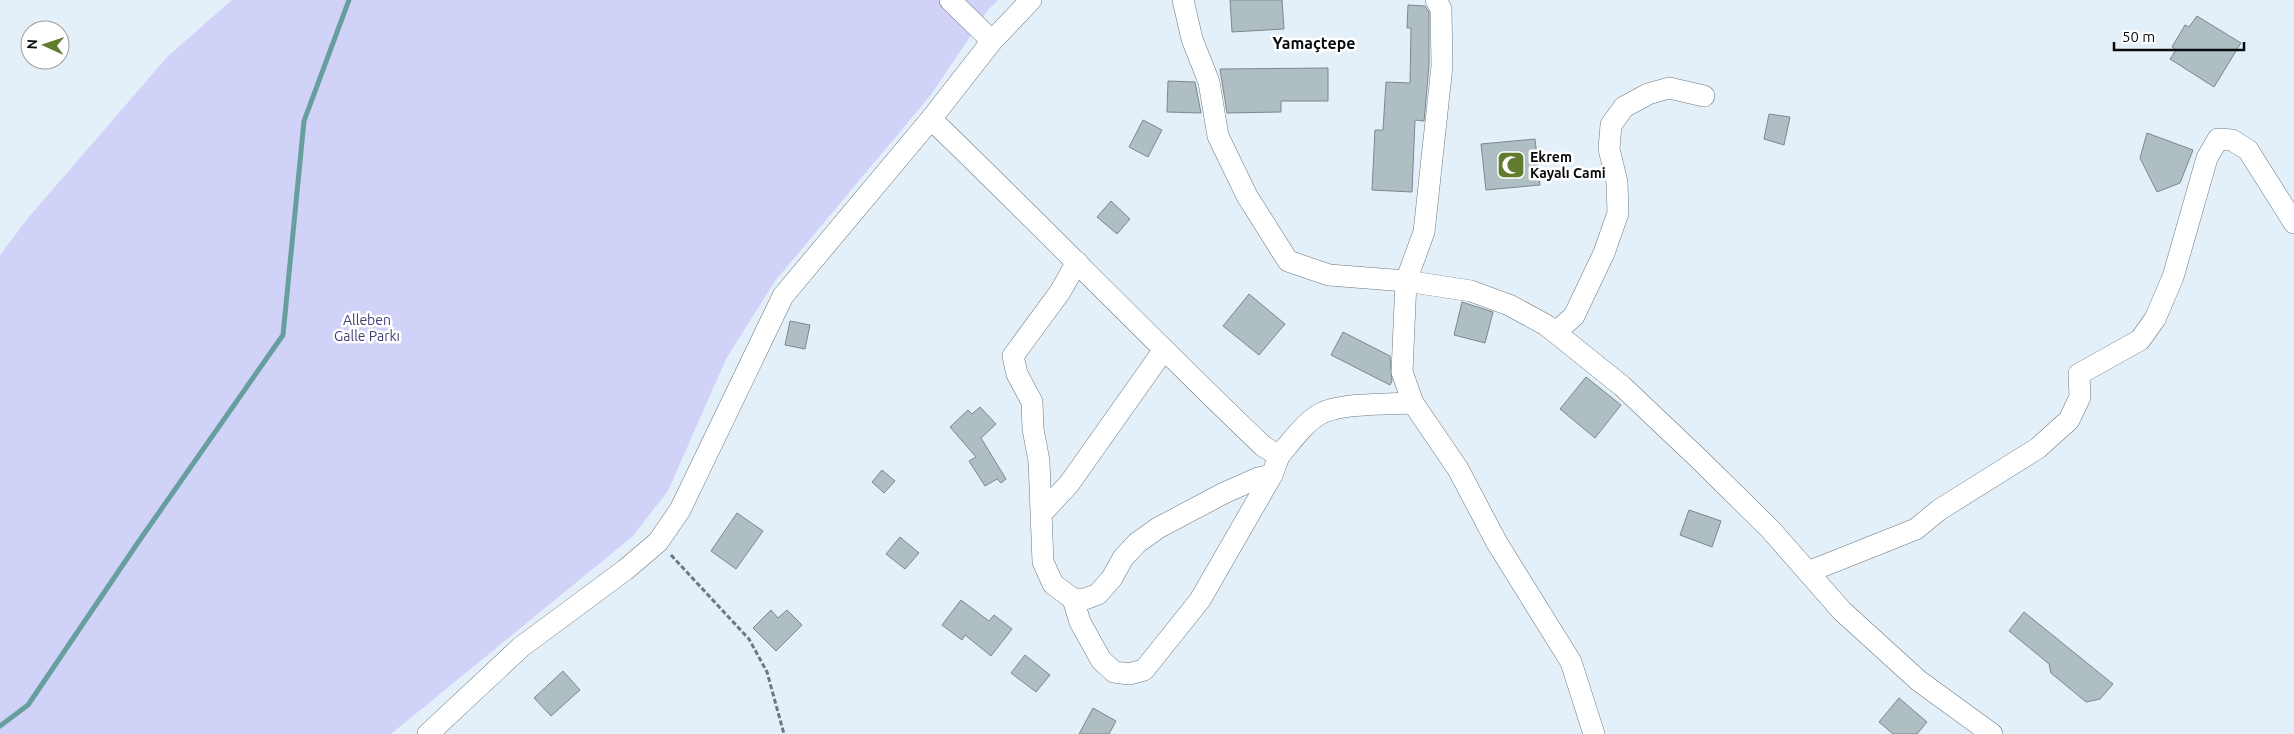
<svg xmlns="http://www.w3.org/2000/svg" width="2294" height="734" font-family="Ubuntu,sans-serif">
	<rect width="100%" height="100%" fill="#e4f0f9"/>
	<polygon fill="#d1d2f7" points="232,0 998,0 988,10 930,96 775,281 726,359 668,491 632,537 391,734 0,734 0,255 28,218 168,56"/>
	<g fill="none" stroke-linecap="round" stroke-linejoin="round">
		<polyline stroke="#669f9e" stroke-width="5" points="0,726 28,705 139,541 283,335 304,121 349,0"/>
	</g>
	<g fill="#afbec2" stroke="#7b898d">
		<polygon points="1230,0 1282,0 1284,29 1232,32"/>
		<polygon points="1408,5 1425,6 1429,12 1429,65 1424,121 1415,120 1412,192 1372,190 1375,130 1383,130 1386,82 1410,83 1411,28 1407,28"/>
		<polygon points="2197,16 2241,43 2214,87 2170,59 2176,50 2172,47 2185,25 2189,27"/>
		<polygon points="1328,68 1328,101 1281,101 1281,112 1227,113 1220,69"/>
		<polygon points="1168,81 1195,82 1201,113 1167,112"/>
		<polygon points="1769,114 1790,117 1784,145 1764,139"/>
		<polygon points="1143,120 1162,130 1148,157 1129,147"/>
		<polygon points="2147,133 2193,150 2180,183 2157,192 2140,158"/>
		<polygon points="1535,139 1540,185 1486,190 1481,144"/>
		<polygon points="1111,201 1130,219 1117,234 1097,217"/>
		<polygon points="1249,294 1285,324 1259,355 1223,326"/>
		<polygon points="1462,302 1493,312 1485,343 1454,335"/>
		<polygon points="790,321 810,325 805,349 785,345"/>
		<polygon points="1343,332 1390,356 1392,381 1390,385 1331,355"/>
		<polygon points="1586,377 1621,405 1595,438 1560,409"/>
		<polygon points="980,407 996,424 981,438 1006,479 1001,483 997,479 985,486 969,461 976,457 950,427 968,410 972,414"/>
		<polygon points="882,470 895,481 884,493 872,482"/>
		<polygon points="1689,510 1721,521 1712,547 1680,535"/>
		<polygon points="737,513 763,531 736,569 711,551"/>
		<polygon points="900,537 919,553 905,569 886,554"/>
		<polygon points="961,600 989,621 994,615 1012,629 991,656 965,635 962,640 942,625"/>
		<polygon points="771,610 778,618 787,610 802,625 776,651 753,628"/>
		<polygon points="2024,612 2113,684 2100,699 2086,702 2051,673 2049,664 2009,631"/>
		<polygon points="1025,655 1050,675 1036,692 1011,673"/>
		<polygon points="563,671 580,690 551,716 534,698"/>
		<polygon points="1899,698 1927,722 1917,734 1893,734 1879,722"/>
		<polygon points="1093,708 1116,721 1109,734 1079,734"/>
	</g>
	<g fill="none" stroke-linecap="round" stroke-linejoin="round">
		<defs>
			<g id="minor">
				<polyline points="950,0 992,41"/>
				<polyline points="1183,0 1192,39 1209,82 1218,136 1247,196 1288,261 1329,275 1406,281 1471,291 1509,305 1546,325 1622,386 1698,458 1771,530 1842,611 1919,681 1992,734"/>
				<polyline points="1436,0 1441,9 1442,66 1424,232 1406,281 1402,372 1413,403 1458,469 1497,543 1571,662 1594,734"/>
				<path d="M931 119C1043 227 1151 339 1263 446L1279 456C1291 442 1304 423 1320 414 1339 403 1390 404 1413 403"/>
				<polyline points="1077,262 1060,292 1013,356 1017,374 1032,402 1033,429 1039,461 1043,562 1053,584 1073,599 1085,599 1098,594 1112,578 1123,558 1137,543 1158,528 1224,493 1258,478 1272,475 1279,456"/>
				<polyline points="1556,332 1574,316 1604,253 1618,213 1617,182 1609,149 1611,125 1624,107 1648,94 1669,88 1704,96"/>
				<polyline points="1042,513 1069,484 1163,351"/>
				<polyline points="1808,572 1916,529 1939,510 2038,448 2069,420 2080,397 2079,374 2140,340 2155,319 2173,277 2207,158 2218,139 2232,140 2248,150 2294,223"/>
				<polyline points="1073,599 1080,622 1101,660 1114,672 1129,674 1144,670 1200,600 1272,475"/>
				<polyline points="428,734 521,647 625,570 658,542 680,510 783,296 931,119 992,41 1031,0"/>
			</g>
		</defs>
		<use href="#minor" stroke="#6d777f" stroke-width="22"/>
		<polyline stroke="#70787d" stroke-width="3" stroke-dasharray="5 2.5" stroke-linecap="butt" points="671,555 749,639 767,672 784,734"/>
		<use href="#minor" stroke="#fff" stroke-width="21"/>
	</g>
	<defs>
		<symbol id="mosque-square" viewBox="-11 -11 22 22"><rect x="-9" y="-9" width="18" height="18" rx="4" fill="#617b2f" stroke="#fff"/><path d="M3.5-4.9A6 6 0 1 0 3.5 4.9A5 5 0 1 1 3.5-4.9Z" fill="#fff"/></symbol>
	</defs>
	<g fill-rule="evenodd">
		<use href="#mosque-square" x="1495" y="149" width="32" height="32"/>
	</g>
	<g text-anchor="middle" stroke-width="5" stroke-linejoin="round" paint-order="stroke">
		<g font-size="14" font-weight="bold" fill="#080c0f" stroke="#fff" text-anchor="start">
			<text x="1530" y="162">Ekrem<tspan x="1530" dy="16">Kayalı Cami</tspan></text>
		</g>
		<g font-size="14" fill="#403c72" stroke="#fff">
			<text x="367" y="325">Alleben<tspan x="367" dy="16">Galle Parkı</tspan></text>
		</g>
		<g font-size="16" font-weight="bold" fill="#080c0f" stroke="#fff">
			<text x="1314" y="49">Yamaçtepe</text>
		</g>
	</g>
	<g transform="translate(45 45) rotate(273)"><circle r="24" fill="#ffffff" stroke="#9c9e9f"/>
	<path d="M0-4L9 19L0 12L-9 19Z" fill="#617b2f"/>
	<text y="-8" font-size="14" font-weight="bold" text-anchor="middle" fill="#080c0f">N</text>
	</g>
	<path d="M2114 42v8h130v-8" fill="none" stroke="#080c0f" stroke-width="2.5"/>
	<text x="2122" y="42" font-size="15" fill="#080c0f" stroke="#ffffff" stroke-width="4" paint-order="stroke">50 m</text>
</svg>
